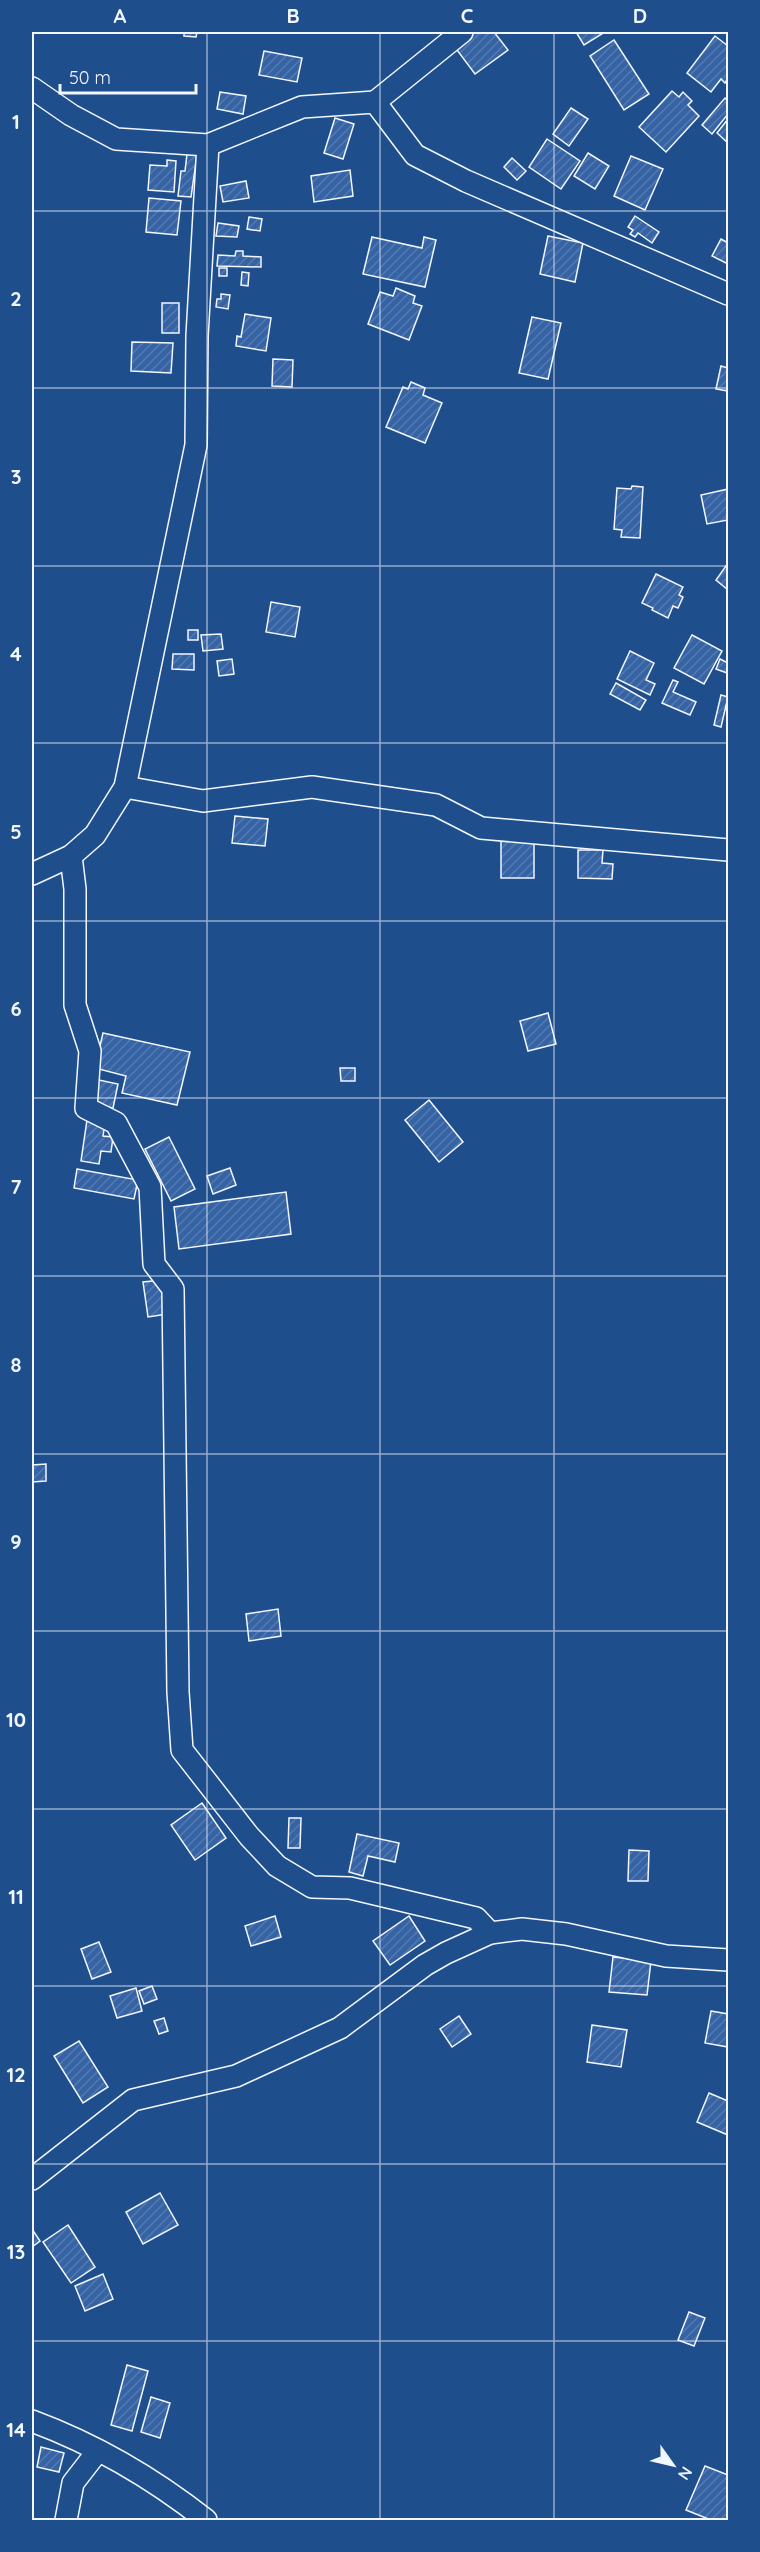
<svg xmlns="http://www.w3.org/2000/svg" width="760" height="2552" font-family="Quicksand,sans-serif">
	<defs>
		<pattern id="building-hatch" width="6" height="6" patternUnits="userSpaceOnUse" patternTransform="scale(1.5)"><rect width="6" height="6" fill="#3563a3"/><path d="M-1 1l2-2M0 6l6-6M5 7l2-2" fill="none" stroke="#537ab1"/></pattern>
	</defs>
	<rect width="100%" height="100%" fill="#1f4e8c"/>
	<g fill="url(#building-hatch)" stroke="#f2f6ff" stroke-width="1.5">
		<polygon points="184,32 197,32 196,37 184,36"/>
		<polygon points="474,32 494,32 508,50 475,74 454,46"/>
		<polygon points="576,32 605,32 584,45"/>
		<polygon points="715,36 728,46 728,78 725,83 721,79 711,92 687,73"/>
		<polygon points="614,40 649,94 624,110 590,56"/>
		<polygon points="264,51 302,58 297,82 259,75"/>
		<polygon points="672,91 679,97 683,92 692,101 688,105 699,116 666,152 639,127"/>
		<polygon points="220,92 246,96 243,114 217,109"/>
		<polygon points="725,98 728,101 728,114 712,134 702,125"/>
		<polygon points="571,108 588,119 569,146 553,134"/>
		<polygon points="335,118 354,124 343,159 324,153"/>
		<polygon points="728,119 728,143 717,133"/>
		<polygon points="547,139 580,161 561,189 529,167"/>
		<polygon points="588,153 609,166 595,189 574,176"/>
		<polygon points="187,154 197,155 191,197 178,196 181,171 185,171"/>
		<polygon points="631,156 663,169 645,210 614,196"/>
		<polygon points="512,158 526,171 517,180 504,167"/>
		<polygon points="167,160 176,161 174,192 148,190 150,165 167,166"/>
		<polygon points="350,170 353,196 314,202 311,176"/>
		<polygon points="246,181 249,198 223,202 220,186"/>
		<polygon points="149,198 181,201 177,235 146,232"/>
		<polygon points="635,216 659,232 652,243 638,233 635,237 630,234 633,230 628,227"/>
		<polygon points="249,217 262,219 260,231 247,229"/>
		<polygon points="218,223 239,226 237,237 216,236"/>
		<polygon points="548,236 583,243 575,282 540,274"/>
		<polygon points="372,237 422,248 424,237 436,240 425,287 363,274"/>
		<polygon points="721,239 728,243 728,264 712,256"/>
		<polygon points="236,251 243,251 243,256 261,257 261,267 217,266 218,255 235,256"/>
		<rect x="219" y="268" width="8" height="8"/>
		<polygon points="242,272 249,273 248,286 241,285"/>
		<polygon points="396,288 415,296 413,303 422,306 409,340 368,324 380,292 393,296"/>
		<polygon points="221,294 230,295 228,309 216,307 217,299 221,299"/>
		<rect x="162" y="303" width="17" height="30"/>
		<polygon points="245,314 271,318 266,351 236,346 237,336 241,337"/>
		<polygon points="532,317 561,323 548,379 519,373"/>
		<polygon points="132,342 173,343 171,373 131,371"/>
		<polygon points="273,359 293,360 292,387 272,386"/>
		<polygon points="721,366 728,368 728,391 716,389"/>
		<polygon points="411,382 425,388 423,395 442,403 425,443 386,427 403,387 408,389"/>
		<polygon points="632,486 643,487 640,538 621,537 622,530 614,529 617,488 631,489"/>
		<polygon points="728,489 728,520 707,524 701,495"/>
		<polygon points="728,563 728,590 716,580"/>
		<polygon points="656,574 683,587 679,595 683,597 678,608 673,606 668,618 652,610 653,608 642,603"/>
		<polygon points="271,602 300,607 295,637 266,632"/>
		<rect x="188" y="630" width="10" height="10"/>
		<polygon points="221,634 223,649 203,651 201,635"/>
		<polygon points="692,635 722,651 704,684 674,668"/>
		<polygon points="630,651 654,663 646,680 655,684 650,695 617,679"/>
		<polygon points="173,654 194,654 194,670 172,669"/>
		<polygon points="232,659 234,674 219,676 217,661"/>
		<polygon points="720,659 728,663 727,673 716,669"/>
		<polygon points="673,680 678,682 673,692 696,702 690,715 662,703"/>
		<polygon points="616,683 646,700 640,710 610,694"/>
		<polygon points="721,695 728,697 721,727 714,725"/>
		<polygon points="235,816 268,819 265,846 232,843"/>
		<rect x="501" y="836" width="33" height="42"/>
		<polygon points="578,850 603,850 602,863 613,864 612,879 578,878"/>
		<polygon points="548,1013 556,1044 528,1051 520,1021"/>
		<polygon points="103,1033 190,1052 177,1105 122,1093 126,1076 95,1068"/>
		<polygon points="340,1068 355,1068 355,1081 341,1081"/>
		<polygon points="94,1079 118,1084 113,1108 89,1103"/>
		<polygon points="429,1100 463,1142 439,1162 405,1120"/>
		<polygon points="87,1120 105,1123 103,1136 113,1137 111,1152 101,1151 99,1164 81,1161"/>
		<polygon points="169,1137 195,1189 171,1201 145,1149"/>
		<polygon points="230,1168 236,1185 213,1194 207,1176"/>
		<polygon points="77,1169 138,1180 134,1199 74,1188"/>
		<polygon points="286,1192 291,1234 179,1249 174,1207"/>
		<polygon points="162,1280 167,1314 148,1317 143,1282"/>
		<polygon points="46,1464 46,1481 32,1482 32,1465"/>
		<polygon points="278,1609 281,1636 249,1641 246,1614"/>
		<polygon points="202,1803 226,1838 195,1860 171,1825"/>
		<polygon points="289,1818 301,1818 300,1848 288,1848"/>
		<polygon points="357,1834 399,1843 395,1862 368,1856 363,1876 349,1872"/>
		<polygon points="629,1850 649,1851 648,1881 628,1881"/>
		<polygon points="275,1916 281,1937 251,1946 245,1926"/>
		<polygon points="409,1916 425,1941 390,1965 373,1941"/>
		<polygon points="99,1942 111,1972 92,1979 81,1949"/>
		<polygon points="613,1957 651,1961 647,1995 609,1992"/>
		<polygon points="152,1986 157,1999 144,2004 139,1991"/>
		<polygon points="136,1988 142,2011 117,2018 110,1996"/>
		<polygon points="711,2011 728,2014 728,2047 705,2043"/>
		<polygon points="459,2016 471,2034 452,2047 440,2029"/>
		<polygon points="164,2018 168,2031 159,2034 154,2021"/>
		<polygon points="592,2025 627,2030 621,2067 587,2062"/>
		<polygon points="79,2041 108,2087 83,2103 54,2056"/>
		<polygon points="709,2093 728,2101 728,2135 697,2122"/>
		<polygon points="160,2193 178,2225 143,2244 126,2212"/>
		<polygon points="68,2225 95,2267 71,2283 43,2242"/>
		<polygon points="32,2229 40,2241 32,2247"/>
		<polygon points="103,2274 113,2299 85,2311 75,2286"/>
		<polygon points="689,2312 705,2318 694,2346 678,2340"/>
		<polygon points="127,2365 148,2371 132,2431 111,2425"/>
		<polygon points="151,2397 170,2403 160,2438 141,2432"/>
		<polygon points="41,2447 64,2453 59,2472 37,2467"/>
		<polygon points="705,2466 728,2475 728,2520 711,2520 686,2510"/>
	</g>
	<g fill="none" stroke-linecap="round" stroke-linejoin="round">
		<defs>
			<g id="minor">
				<polyline points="32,88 71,115 116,139 208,145 302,107 375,102 415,155 466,181 728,294"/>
				<polyline points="375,102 462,32"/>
				<polyline points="125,787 203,801 312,787 436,805 481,828 728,850"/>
				<polyline points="71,856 75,889 75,1005 90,1051 86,1108 116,1123 150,1187 154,1264 173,1289 178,1692 182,1750 249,1836 277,1866 312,1887 350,1888 476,1918 490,1933"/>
				<polyline points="32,874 71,856 95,835 125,787 196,445 197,336 208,145"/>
				<polyline points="32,2179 133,2100 236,2076 340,2028 425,1965 446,1953 490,1933 522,1929 566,1934 666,1956 728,1960"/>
				<path d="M32 2421C94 2444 154 2479 206 2520"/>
				<polyline points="66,2520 73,2483 97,2452"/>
			</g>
		</defs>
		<use href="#minor" stroke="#f2f6ff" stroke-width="24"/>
		<use href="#minor" stroke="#1f4e8c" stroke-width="21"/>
	</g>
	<path fill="none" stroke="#f2f6ff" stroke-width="1.5" stroke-opacity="0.55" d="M207 32V2520M380 32V2520M554 32V2520M32 211H728M32 388H728M32 566H728M32 743H728M32 921H728M32 1098H728M32 1276H728M32 1454H728M32 1631H728M32 1809H728M32 1986H728M32 2164H728M32 2341H728"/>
	<rect width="760" height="2552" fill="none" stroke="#1f4e8c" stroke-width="66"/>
	<g transform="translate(673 2465) rotate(124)" stroke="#1f4e8c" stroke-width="4.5" paint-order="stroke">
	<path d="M0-4.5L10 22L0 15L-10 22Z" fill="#f2f6ff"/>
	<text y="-9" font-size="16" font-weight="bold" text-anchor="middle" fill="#f2f6ff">N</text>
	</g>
	<path d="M60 84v9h136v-9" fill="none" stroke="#f2f6ff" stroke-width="3"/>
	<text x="69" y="84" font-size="18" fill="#f2f6ff" stroke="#1f4e8c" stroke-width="4.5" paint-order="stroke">50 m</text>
	<rect x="33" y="33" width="694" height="2486" fill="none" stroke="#f2f6ff" stroke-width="2"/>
	<g font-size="20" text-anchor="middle" font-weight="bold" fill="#f2f6ff">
		<text x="120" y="23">A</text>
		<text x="293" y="23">B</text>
		<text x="467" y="23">C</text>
		<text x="640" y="23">D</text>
		<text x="16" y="129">1</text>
		<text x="16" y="306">2</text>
		<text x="16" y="484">3</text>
		<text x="16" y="661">4</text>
		<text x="16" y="839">5</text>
		<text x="16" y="1016">6</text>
		<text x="16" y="1194">7</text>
		<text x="16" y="1372">8</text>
		<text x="16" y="1549">9</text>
		<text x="16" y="1727">10</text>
		<text x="16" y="1904">11</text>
		<text x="16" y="2082">12</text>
		<text x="16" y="2259">13</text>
		<text x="16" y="2437">14</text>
	</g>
</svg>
